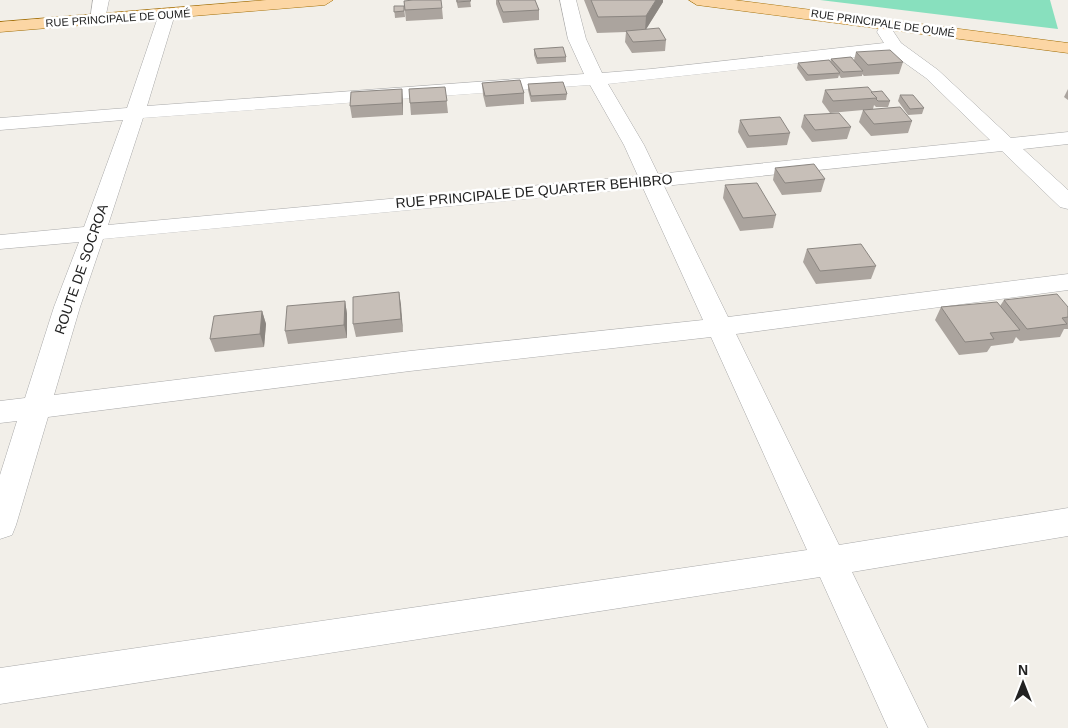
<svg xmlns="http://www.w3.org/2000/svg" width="1068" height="728" font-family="Arial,sans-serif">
	<rect width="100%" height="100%" fill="#f2efe9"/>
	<polygon fill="#88e0be" points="820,0 1050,0 1058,29"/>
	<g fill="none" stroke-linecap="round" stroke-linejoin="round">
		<defs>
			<g id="minor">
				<polygon points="93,0 109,0 104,24 92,24 90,20"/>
				<path d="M560 0H576L586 39 602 73 651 69 884 43 877 32 879 28H891L901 43 938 70 1011 138 1068 132V144L1023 149 1068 190V209L1060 207 1002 151 664 186 728 317 1068 274V290L736 334 839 545 1068 508V536L852 572 928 728H888L820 577 0 704V668L807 550 711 337 410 371 48 417 16 525 12 535 0 539V475L17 421 0 423V401L25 398 54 307 79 242 0 249V235L84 227 123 120 0 130V118L127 108 159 14 167 9 175 14 147 106 584 74 568 39ZM891 53 926 78 990 140 658 174 644 145 608 84ZM590 85 624 145 638 176 108 225 143 118ZM643 188 703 320 410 351 54 395 80 307 103 239Z"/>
			</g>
			<g id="primary">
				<polygon points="267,0 333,0 325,5 0,32 0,22"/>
				<polygon points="689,0 734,0 1068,43 1068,53 697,5"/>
			</g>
		</defs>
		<use href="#minor" stroke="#a9a9a9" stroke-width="1"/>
		<use href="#primary" stroke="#a06b00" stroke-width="1"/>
		<use href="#minor" fill="#fff" fill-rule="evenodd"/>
		<use href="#primary" fill="#fcd6a4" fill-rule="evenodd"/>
	</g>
	<g fill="#aba49e">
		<polygon points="456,0 470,0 471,7 458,8"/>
		<polygon points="496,0 535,0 539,10 539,20 503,23 496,4"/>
		<polygon points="584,0 663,0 663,2 646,29 666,40 665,51 632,53 625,42 626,32 597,33"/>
		<polygon points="404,1 442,8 443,19 406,21"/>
		<polygon points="394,6 404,6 405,17 395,18"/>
		<polygon points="534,49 566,57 566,62 537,64 534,55"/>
		<polygon points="856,52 903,62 899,74 864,76 862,74 862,76 841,78 839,75 838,78 806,81 797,68 798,63 830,62 831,59 854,60"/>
		<polygon points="482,83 524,93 524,104 486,107 483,95"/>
		<polygon points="528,84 567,94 566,100 531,102 528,90"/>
		<polygon points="445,87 448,113 411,115 410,103"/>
		<polygon points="1068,89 1068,100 1064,97"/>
		<polygon points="825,90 871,92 890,101 888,107 876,107 874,105 873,109 912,121 908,133 871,136 859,122 863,110 830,113 822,102"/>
		<polygon points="900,95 924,108 922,114 908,115 898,101"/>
		<polygon points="403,101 403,115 352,118 350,106"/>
		<polygon points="804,115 851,127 847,139 812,142 801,127"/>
		<polygon points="740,120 790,133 787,145 747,148 738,132"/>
		<polygon points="775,168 825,179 821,192 782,195 773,180"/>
		<polygon points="725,185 776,215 773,228 740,231 723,198"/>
		<polygon points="807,249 876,266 871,279 816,284 803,262"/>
		<polygon points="399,292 403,332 356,337 353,324"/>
		<polygon points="1004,300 1068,307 1068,329 1064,329 1060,337 1020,341 1016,337 1013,343 991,346 987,352 959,355 935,320 941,307 1000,306"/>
		<polygon points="345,301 347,314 347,338 288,344 285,331"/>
		<polygon points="262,311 266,324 264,347 215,352 210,339"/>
	</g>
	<g fill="#8b8681">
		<polygon points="656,0 663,0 663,2 645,31 646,16"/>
		<polygon points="402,89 403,101 403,115 402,103"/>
		<polygon points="399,292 401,305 403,332 401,319"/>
		<polygon points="345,301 347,314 347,338 344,325"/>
		<polygon points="262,311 266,324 264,347 260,334"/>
	</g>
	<g fill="#c7bfb8" stroke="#8b8681">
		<polygon points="413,0 441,0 442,8 405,10 404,1"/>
		<polygon points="457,0 470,0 471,1 457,2"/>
		<polygon points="498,0 535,0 539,10 503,12"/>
		<polygon points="591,0 656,0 646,16 598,17"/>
		<polygon points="394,6 404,6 404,11 394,12"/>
		<polygon points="659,28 666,40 633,42 626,31"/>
		<polygon points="563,47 566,57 537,58 534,49"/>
		<polygon points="890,50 903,62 868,65 856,52"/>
		<polygon points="851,57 863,71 843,72 831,59"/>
		<polygon points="829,60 840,73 808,75 798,63"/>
		<polygon points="520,80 524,93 485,96 482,83"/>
		<polygon points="563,82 567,94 531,96 528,84"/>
		<polygon points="445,87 447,101 410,103 409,89"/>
		<polygon points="868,87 877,98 833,101 825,90"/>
		<polygon points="402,89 402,103 350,106 351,92"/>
		<polygon points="882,91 890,101 878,101 876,99 877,98 871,92"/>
		<polygon points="900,95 913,95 924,108 910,109"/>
		<polygon points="900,107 912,121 874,124 863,110"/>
		<polygon points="839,113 851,127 815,130 804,115"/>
		<polygon points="780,117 790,133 749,136 740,120"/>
		<polygon points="814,164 825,179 785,183 775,168"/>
		<polygon points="757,183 776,215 743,218 725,185"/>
		<polygon points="861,244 876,266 820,271 807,249"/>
		<polygon points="399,292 401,319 353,324 353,297"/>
		<polygon points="1057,294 1068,307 1068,317 1062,318 1067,324 1027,329 1004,300"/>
		<polygon points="345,301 344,325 285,331 287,306"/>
		<polygon points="997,302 1020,330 990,333 994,339 965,342 941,307"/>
		<polygon points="262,311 260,334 210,339 214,316"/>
	</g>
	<g text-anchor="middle" stroke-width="5" stroke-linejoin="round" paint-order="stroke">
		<g font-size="11" fill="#222" stroke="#fff">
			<text transform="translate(118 18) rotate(-4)" y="4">RUE PRINCIPALE DE OUMÉ</text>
			<text transform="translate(883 23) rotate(8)" y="4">RUE PRINCIPALE DE OUMÉ</text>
		</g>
		<g font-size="14" fill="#222" stroke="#fff">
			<text transform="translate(534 191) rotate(-5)" y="5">RUE PRINCIPALE DE QUARTER BEHIBRO</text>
			<text transform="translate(81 269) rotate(-71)" y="5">ROUTE DE SOCROA</text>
		</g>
	</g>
	<g transform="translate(1023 683)" stroke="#ffffff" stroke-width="4" paint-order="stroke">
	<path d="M0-4L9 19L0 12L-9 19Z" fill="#222222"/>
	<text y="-8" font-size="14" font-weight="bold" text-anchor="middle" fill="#222222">N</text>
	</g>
</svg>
